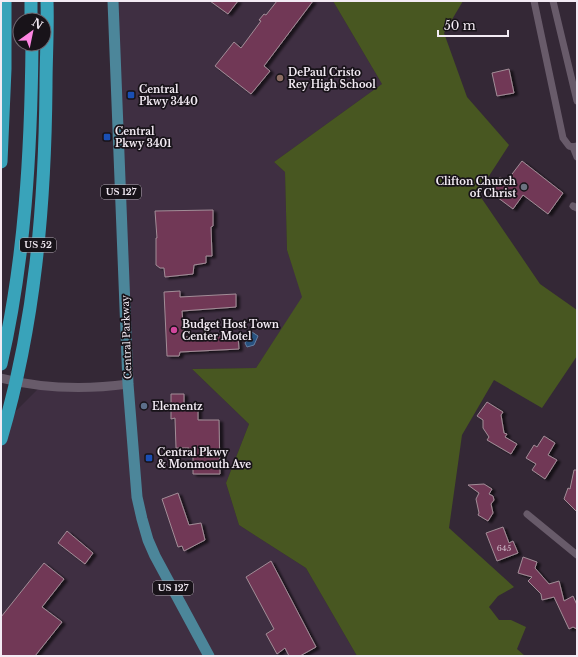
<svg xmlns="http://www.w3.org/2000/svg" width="578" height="657" font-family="'Libre Baskerville',serif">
	<defs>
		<filter id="shadow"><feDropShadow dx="3.5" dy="2" stdDeviation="1" flood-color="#0009"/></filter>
	</defs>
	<rect width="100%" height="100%" fill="#342836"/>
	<polygon fill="#3f2f42" points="113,1 333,1 382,84 274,162 285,172 287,250 303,297 256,368 192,369 249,424 226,483 239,525 306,568 357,656 1,656 1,447 11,416 41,386 128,384"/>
	<polygon fill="#485721" points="333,1 463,1 444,33 467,97 509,145 478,193 540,284 577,310 577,356 542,408 494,380 462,435 449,528 514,587 498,596 489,607 499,620 511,620 526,627 517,649 525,656 357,656 306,568 239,525 226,483 249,424 192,369 256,368 302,297 287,250 285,172 274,162 382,84"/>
	<polygon fill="#275280" stroke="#6480a3" points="252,332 258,336 254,345 247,347 245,343"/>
	<g fill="#713857" stroke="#a28d97" filter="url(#shadow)">
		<polygon points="210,1 238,1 228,14"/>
		<polygon points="277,1 313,1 264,66 270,71 251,94 215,66 234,42 241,48 261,21 259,20 264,14 266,15"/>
		<polygon points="509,69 514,93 497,96 492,73"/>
		<polygon points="522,161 563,193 548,214 523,195 513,209 489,191 500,177 506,182"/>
		<polygon points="213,210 213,226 211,227 212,256 206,256 206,263 194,265 193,274 165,277 164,268 160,268 156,265 156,238 157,238 155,211"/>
		<polygon points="180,291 180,297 236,294 236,307 182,311 184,337 238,335 239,349 180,352 179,356 167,356 164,292"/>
		<polygon points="171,394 184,394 184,405 198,405 198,420 219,420 220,474 193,474 193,455 189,455 189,448 176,448 175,418 171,419"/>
		<polygon points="487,402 503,412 501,415 504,433 507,434 505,437 517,444 511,454 487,440 489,437 483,428 483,420 477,416"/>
		<polygon points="544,436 555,443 548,455 557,460 545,479 532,470 536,464 526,458 534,445 537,447"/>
		<polygon points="574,470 577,470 577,512 564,499 568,488 570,489"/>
		<polygon points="484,484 492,489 489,494 493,496 494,500 491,504 493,513 488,521 478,515 479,513 476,499 479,493 468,485"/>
		<polygon points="178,493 189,525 201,523 205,540 184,551 182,546 178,547 162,499"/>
		<polygon points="503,527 509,543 513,541 518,553 497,561 486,533"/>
		<polygon points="67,531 93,553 85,564 58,543"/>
		<polygon points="523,557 537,562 535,568 549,584 559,581 564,601 573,596 577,605 577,629 573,627 569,629 554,597 542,600 541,594 528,581 532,577 518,573"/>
		<polygon points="271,561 316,647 300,656 289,656 285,648 277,654 266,634 274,629 246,577"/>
		<polygon points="44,563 64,579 42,607 62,622 35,656 1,656 1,617"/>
	</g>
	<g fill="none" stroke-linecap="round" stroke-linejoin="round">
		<g stroke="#685b6a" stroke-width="7">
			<polyline points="534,1 563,138 569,146 573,147 577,146"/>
			<polyline points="553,1 577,101"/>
			<polyline points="573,147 577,157"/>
			<polyline points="573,206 577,208"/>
			<polyline points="527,514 577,555"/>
		</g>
		<path stroke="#685b6a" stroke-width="9" d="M1 378C44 389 84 390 128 384"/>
		<polyline stroke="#4c869a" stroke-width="11" points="113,1 128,384 137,497 142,519 148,540 155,556 209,656"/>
		<g stroke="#39a3ba" stroke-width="13">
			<polyline points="31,1 31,20"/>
			<polyline points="1,162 5,69 5,1"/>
			<path d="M1 364C25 260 31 151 32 44"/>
			<path d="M1 439C35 324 45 205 46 86 46 58 48 29 47 1"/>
		</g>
	</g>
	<circle fill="#8d6e63" stroke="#181319" stroke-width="1.5" cx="280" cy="78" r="4"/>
	<g fill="#1a4fb4" stroke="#181319" stroke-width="1.5">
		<rect x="127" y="91" width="8" height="8" rx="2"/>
		<rect x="103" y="133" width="8" height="8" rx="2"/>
		<rect x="145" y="454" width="8" height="8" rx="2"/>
	</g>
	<circle fill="#6b7280" stroke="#181319" stroke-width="1.5" cx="524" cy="187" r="4"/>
	<circle fill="#d1479c" stroke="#181319" stroke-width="1.5" cx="174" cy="330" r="4"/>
	<circle fill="#5c6f8a" stroke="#181319" stroke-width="1.5" cx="144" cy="406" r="4"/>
	<g text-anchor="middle" stroke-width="3.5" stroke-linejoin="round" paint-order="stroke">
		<g font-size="8" fill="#d2becd">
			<text x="504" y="551">645</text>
		</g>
		<g fill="#181319" stroke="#b1aab2" stroke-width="1">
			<rect x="101" y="185" width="40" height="14" rx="3"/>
			<rect x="20" y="238" width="36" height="14" rx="3"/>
			<rect x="153" y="581" width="40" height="14" rx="3"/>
		</g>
		<g font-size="9" font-weight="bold" fill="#f3ebf4">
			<text x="121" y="195">US 127</text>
			<text x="38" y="248">US 52</text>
			<text x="173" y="591">US 127</text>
		</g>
		<g font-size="10" font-weight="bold" fill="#f3ebf4" stroke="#181319" text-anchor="start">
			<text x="288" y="76">DePaul Cristo<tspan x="288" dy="12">Rey High School</tspan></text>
			<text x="139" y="93">Central<tspan x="139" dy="12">Pkwy 3440</tspan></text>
			<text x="115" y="135">Central<tspan x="115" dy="12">Pkwy 3401</tspan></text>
			<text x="516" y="185" text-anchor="end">Clifton Church<tspan x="516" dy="12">of Christ</tspan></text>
			<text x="182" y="328">Budget Host Town<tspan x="182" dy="12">Center Motel</tspan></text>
			<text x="152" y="410">Elementz</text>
			<text x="157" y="456">Central Pkwy<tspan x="157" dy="12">&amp; Monmouth Ave</tspan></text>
		</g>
		<g font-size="10" fill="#f3ebf4" stroke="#181319">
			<text transform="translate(126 337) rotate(-92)" y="4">Central Parkway</text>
		</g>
	</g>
	<rect width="578" height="657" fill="none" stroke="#f3ebf4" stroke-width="4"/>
	<g transform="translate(32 32) rotate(33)"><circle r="19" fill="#181319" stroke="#706971"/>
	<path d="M0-3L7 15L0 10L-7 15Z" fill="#fd86e2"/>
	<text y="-6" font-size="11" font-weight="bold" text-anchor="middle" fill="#f3ebf4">N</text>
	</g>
	<path d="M438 30v6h70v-6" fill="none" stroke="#f3ebf4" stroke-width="2"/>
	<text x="444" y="30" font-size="12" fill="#f3ebf4" stroke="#181319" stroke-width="3" paint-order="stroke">50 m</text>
</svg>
